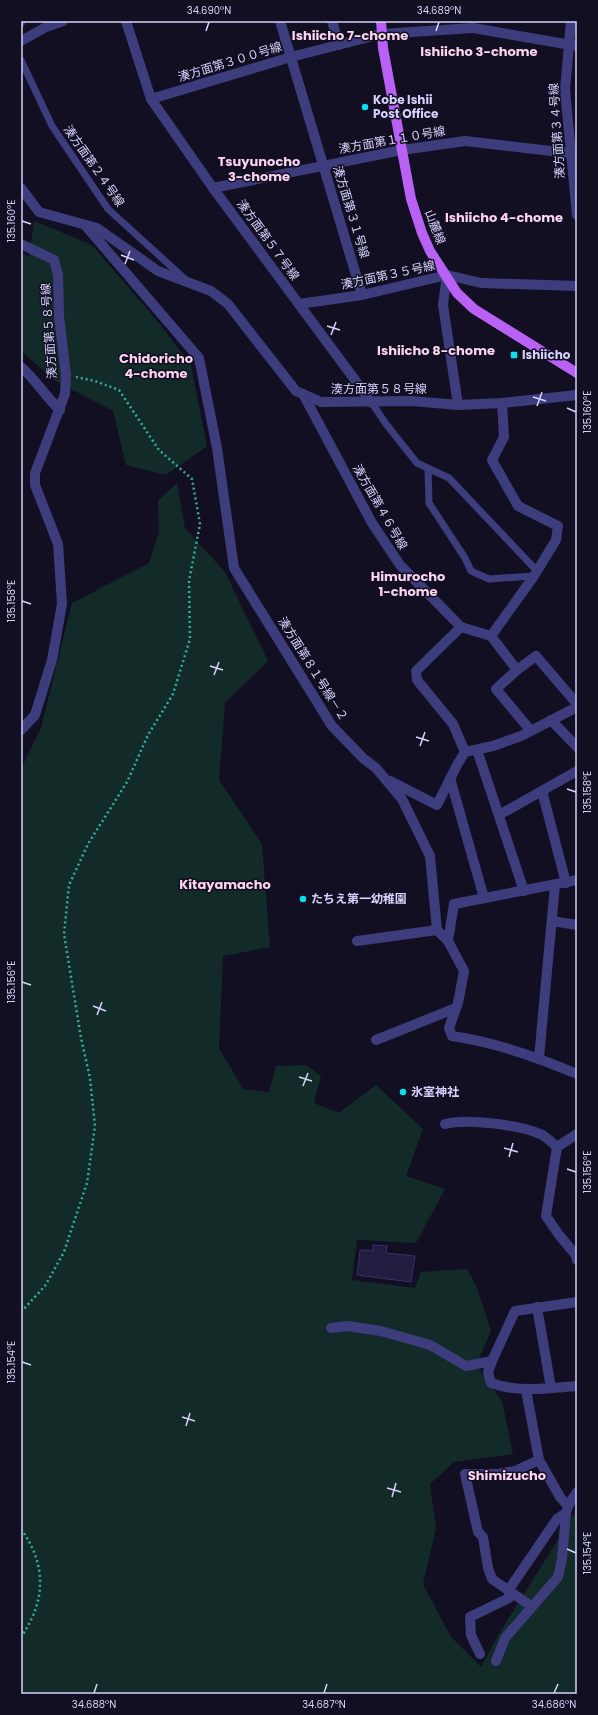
<svg xmlns="http://www.w3.org/2000/svg" width="598" height="1715" font-family="Poppins,'Noto Sans JP',sans-serif">
	<rect width="100%" height="100%" fill="#120f22"/>
	<g fill="#122b29">
		<polygon points="34,221 92,245 159,323 191,365 207,446 166,475 126,465 113,411 54,380 21,351 21,252 29,257"/>
		<polygon points="177,483 185,528 225,572 268,661 225,703 219,780 262,844 270,947 223,956 219,1048 243,1089 269,1092 276,1066 306,1065 321,1076 314,1103 339,1113 376,1085 423,1129 406,1176 445,1189 416,1243 357,1240 352,1280 415,1288 421,1272 467,1269 476,1285 491,1331 476,1365 502,1401 513,1454 454,1462 430,1484 436,1528 423,1584 451,1637 481,1667 499,1634 577,1509 577,1694 21,1694 21,769 41,728 72,603 149,563 159,532 158,501"/>
	</g>
	<polygon fill="#221c41" stroke="#3a306c" points="373,1245 387,1246 386,1253 415,1256 411,1282 357,1275 360,1250 373,1251"/>
	<g fill="none" stroke-linecap="round" stroke-linejoin="round">
		<g stroke="#36ada2" stroke-width="2.5" stroke-dasharray="2 3" stroke-linecap="butt">
			<polyline points="21,1312 45,1286 64,1252 87,1183 95,1126 90,1078 81,1038 64,934 69,885 88,844 127,782 148,735 173,694 190,639 189,581 200,524 192,479 159,450 119,390 95,381 76,377"/>
			<path d="M21 1529C47 1565 46 1601 21 1637"/>
		</g>
		<g stroke="#3d3d7e" stroke-width="7">
			<polyline points="21,24 22,21"/>
			<polyline points="21,60 52,126 108,209 185,279"/>
			<polyline points="372,403 386,424 417,463 449,478 537,571"/>
			<polyline points="428,469 429,503 465,558 471,571 489,579 534,576"/>
		</g>
		<g stroke="#3d3d7e" stroke-width="10">
			<polyline points="126,21 151,99 213,188 372,403"/>
			<polyline points="280,21 362,295"/>
			<polyline points="332,21 339,45"/>
			<polyline points="571,21 565,90 577,215"/>
			<polyline points="21,41 46,27 63,21"/>
			<polyline points="151,99 291,57 381,34 473,28 577,46"/>
			<polyline points="21,188 39,212 97,228 158,271 211,291 228,304 296,391 321,402 412,401 458,405 502,403 577,395"/>
			<polyline points="213,188 402,150 465,141 577,154"/>
			<path d="M85 225 199 358 217 448 234 568 332 726 364 759 376 768 402 799 430 856 437 930 448 941 464 971 458 1003 449 1028 452 1036C495 1042 537 1057 577 1074"/>
			<polyline points="21,244 54,260 58,275 59,316 66,375 65,394 35,473 35,485 58,544 62,604 52,660 35,715 21,730"/>
			<polyline points="447,275 443,305 458,405"/>
			<polyline points="299,304 362,295 447,275 481,283 577,286"/>
			<path d="M21 367C36 380 45 396 60 410"/>
			<polyline points="303,394 372,523 400,565 461,627 491,636 517,670 496,689 531,731"/>
			<polyline points="461,627 416,671 417,680 453,724 465,752"/>
			<polyline points="491,636 534,576 556,540 558,526 518,506 492,460 504,437 502,403"/>
			<polyline points="517,670 536,656 577,704"/>
			<polyline points="551,720 577,747"/>
			<polyline points="477,750 524,891"/>
			<polyline points="450,778 484,898"/>
			<polyline points="390,781 437,805 457,765 465,752 493,746 521,736 577,707"/>
			<polyline points="542,791 566,883"/>
			<polyline points="499,815 577,771"/>
			<polyline points="552,921 577,925"/>
			<polyline points="357,941 437,930"/>
			<polyline points="448,941 454,904 577,880"/>
			<polyline points="376,1040 456,1008"/>
			<polyline points="539,1058 555,885"/>
			<path d="M445 1124C465 1118 520 1125 540 1134 546 1136 552 1143 557 1147"/>
			<polyline points="557,1147 546,1216 559,1235 575,1254 577,1260"/>
			<polyline points="557,1147 577,1134"/>
			<path d="M577 1302 515 1311 492 1361 488 1372 491 1383C519 1393 548 1388 577 1386"/>
			<polyline points="537,1307 551,1388"/>
			<polyline points="331,1328 347,1326 381,1331 430,1345 466,1366 492,1361"/>
			<polyline points="526,1390 539,1460 560,1497 568,1506"/>
			<polyline points="531,1606 492,1579 488,1568 483,1537 478,1532 465,1474 498,1474 515,1471 539,1460"/>
			<polyline points="480,1654 471,1635 470,1617 509,1598 510,1588 557,1519 566,1513"/>
			<polyline points="496,1661 505,1638 558,1577 562,1559 566,1513 568,1506 577,1492"/>
		</g>
		<polyline stroke="#b960f5" stroke-width="10" points="381,21 383,48 411,199 422,233 430,251 457,293 474,309 577,373"/>
	</g>
	<path fill="none" stroke="#d6d2fc" stroke-width="1.5" d="M206 31 209 22M436 31 439 22M22 221 31 224M121 255 134 260M125 264 130 251M327 326 340 330M331 335 336 322M533 397 546 401M537 406 542 392M567 408 576 412M22 601 31 604M210 666 223 670M214 675 219 662M416 737 429 741M420 746 425 732M567 789 576 792M22 982 31 985M93 1006 106 1011M97 1015 102 1002M299 1077 312 1081M303 1086 308 1073M504 1148 518 1152M509 1157 513 1143M567 1169 576 1172M22 1362 31 1365M182 1417 195 1421M186 1426 190 1413M387 1488 401 1492M392 1497 396 1483M567 1549 576 1553M94 1693 97 1684M324 1693 327 1684M554 1693 558 1684"/>
	<g fill="#0eddec" stroke="#120f22" stroke-width="1.5">
		<circle cx="365" cy="107" r="4"/>
		<rect x="510" y="351" width="8" height="8" rx="2"/>
		<circle cx="303" cy="899" r="4"/>
		<circle cx="403" cy="1092" r="4"/>
	</g>
	<g text-anchor="middle" stroke-width="3" stroke-linejoin="round" paint-order="stroke">
		<g font-size="12" fill="#d6d2fc" stroke="#120f22">
			<text transform="translate(230 62) rotate(-17)" y="4">湊方面第３００号線</text>
			<text transform="translate(557 131) rotate(-94)" y="4">湊方面第３４号線</text>
			<text transform="translate(392 140) rotate(-10)" y="4">湊方面第１１０号線</text>
			<text transform="translate(94 166) rotate(55)" y="4">湊方面第２４号線</text>
			<text transform="translate(351 212) rotate(73)" y="4">湊方面第３１号線</text>
			<text transform="translate(435 227) rotate(69)" y="4">山麓線</text>
			<text transform="translate(268 240) rotate(54)" y="4">湊方面第５７号線</text>
			<text transform="translate(388 275) rotate(-12)" y="4">湊方面第３５号線</text>
			<text transform="translate(49 331) rotate(-94)" y="4">湊方面第５８号線</text>
			<text x="379" y="393">湊方面第５８号線</text>
			<text transform="translate(380 507) rotate(60)" y="4">湊方面第４６号線</text>
			<text transform="translate(313 669) rotate(58)" y="4">湊方面第８１号線－２</text>
		</g>
		<g font-size="12" font-weight="bold" fill="#d6d2fc" stroke="#120f22" text-anchor="start">
			<text x="373" y="104">Kobe Ishii<tspan x="373" dy="14">Post Office</tspan></text>
			<text x="522" y="359">Ishiicho</text>
			<text x="311" y="903">たちえ第一幼稚園</text>
			<text x="411" y="1096">氷室神社</text>
		</g>
		<g font-size="13" font-weight="bold" fill="#fcd4ef" stroke="#120f22">
			<text x="350" y="40">Ishiicho 7-chome</text>
			<text x="479" y="56">Ishiicho 3-chome</text>
			<text x="259" y="166">Tsuyunocho<tspan x="259" dy="15">3-chome</tspan></text>
			<text x="504" y="222">Ishiicho 4-chome</text>
			<text x="436" y="355">Ishiicho 8-chome</text>
			<text x="156" y="363">Chidoricho<tspan x="156" dy="15">4-chome</tspan></text>
			<text x="408" y="581">Himurocho<tspan x="408" dy="15">1-chome</tspan></text>
			<text x="225" y="889">Kitayamacho</text>
			<text x="507" y="1480">Shimizucho</text>
		</g>
	</g>
	<rect width="598" height="1715" fill="none" stroke="#120f22" stroke-width="44"/>
	<rect x="22" y="22" width="554" height="1671" fill="none" stroke="#d6d2fc" stroke-width="1.5"/>
	<g font-size="10" text-anchor="middle" fill="#d6d2fc">
		<text x="209" y="14">34.690°N</text>
		<text x="439" y="14">34.689°N</text>
		<text transform="translate(11 221) rotate(-90)" y="4">135.160°E</text>
		<text transform="translate(587 412) rotate(-90)" y="4">135.160°E</text>
		<text transform="translate(11 601) rotate(-90)" y="4">135.158°E</text>
		<text transform="translate(587 792) rotate(-90)" y="4">135.158°E</text>
		<text transform="translate(11 982) rotate(-90)" y="4">135.156°E</text>
		<text transform="translate(587 1172) rotate(-90)" y="4">135.156°E</text>
		<text transform="translate(11 1362) rotate(-90)" y="4">135.154°E</text>
		<text transform="translate(587 1553) rotate(-90)" y="4">135.154°E</text>
		<text x="94" y="1708">34.688°N</text>
		<text x="324" y="1708">34.687°N</text>
		<text x="554" y="1708">34.686°N</text>
	</g>
</svg>
